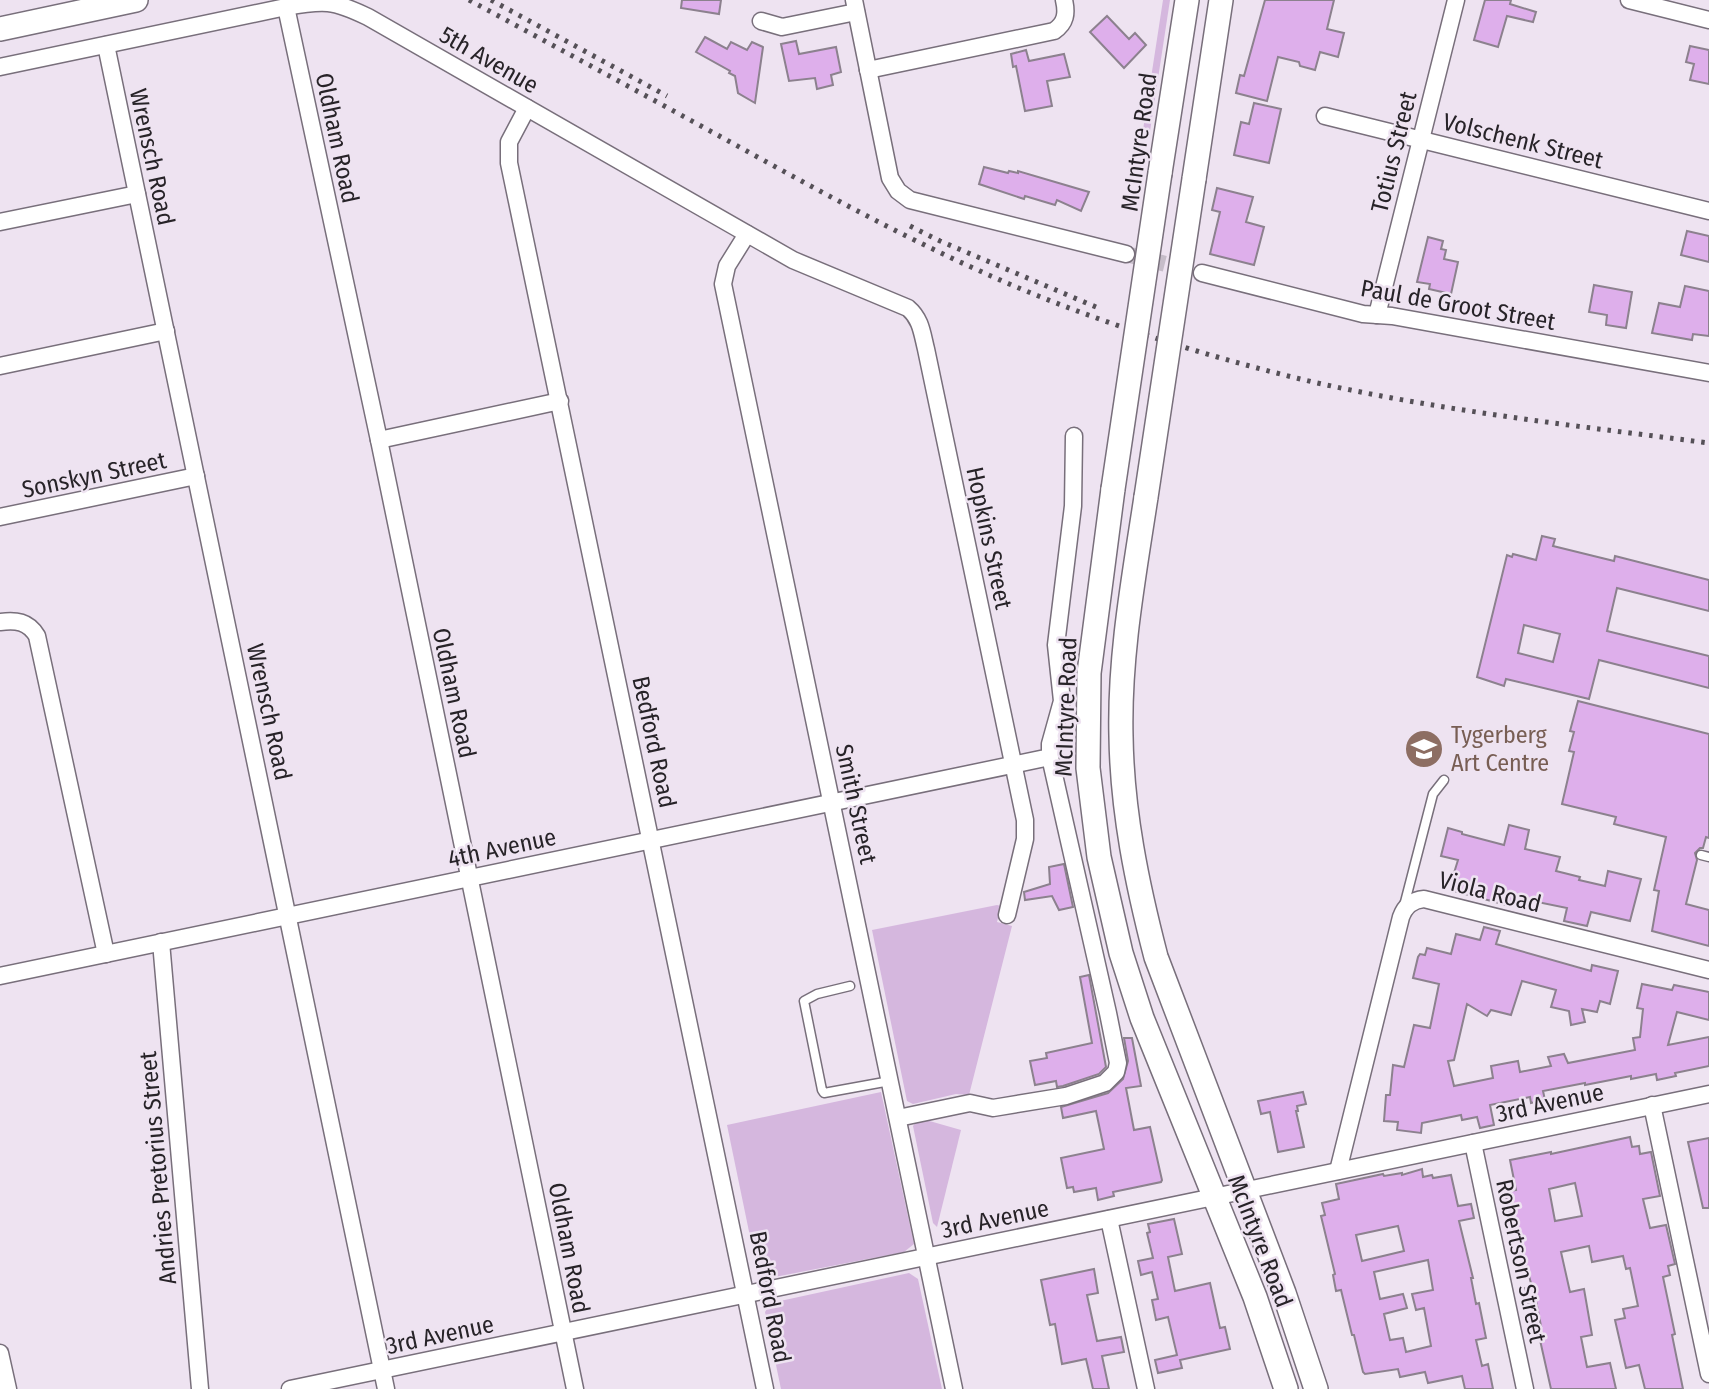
<svg xmlns="http://www.w3.org/2000/svg" width="1709" height="1389" font-family="'Fira Sans Condensed',sans-serif">
	<rect width="100%" height="100%" fill="#eee3f1"/>
	<g fill="#d5b7de">
		<polygon points="1163,0 1170,0 1150,131 1143,130"/>
		<polygon points="997,905 1001,906 997,922 1012,926 969,1095 956,1094 913,1104 907,1101 872,930"/>
		<polygon points="881,1092 914,1244 904,1252 759,1280 727,1125"/>
		<polygon points="926,1120 961,1130 937,1227 933,1223 913,1126 917,1121"/>
		<polygon points="909,1273 918,1279 942,1389 781,1389 765,1312 771,1303"/>
	</g>
	<g fill="#deafeb" stroke="#8c818e" stroke-width="2" fill-rule="evenodd">
		<polygon points="682,0 721,0 719,14 681,8"/>
		<polygon points="1265,0 1334,0 1327,29 1344,33 1338,57 1320,52 1315,70 1300,66 1299,62 1278,57 1267,101 1236,93 1240,75 1244,76"/>
		<polygon points="1485,0 1511,0 1510,4 1536,12 1533,22 1507,16 1498,47 1474,40"/>
		<polygon points="1107,16 1129,39 1135,33 1146,45 1124,68 1090,32"/>
		<polygon points="705,37 727,49 731,42 747,50 752,42 763,47 755,103 738,93 735,76 729,73 730,71 696,52"/>
		<polygon points="796,41 799,54 836,47 841,72 831,75 833,85 817,89 815,78 789,81 781,44"/>
		<polygon points="1690,46 1709,50 1709,84 1690,80 1694,64 1686,62"/>
		<polygon points="1026,50 1029,61 1064,54 1070,77 1047,81 1052,106 1025,111 1016,66 1013,67 1011,54"/>
		<polygon points="1254,103 1281,109 1269,163 1234,155 1241,122 1249,124"/>
		<polygon points="984,167 1008,173 1009,171 1018,173 1018,171 1089,192 1081,211 1057,200 1055,205 1025,196 1024,199 979,184"/>
		<polygon points="1217,188 1253,197 1246,222 1264,227 1254,265 1210,254 1220,212 1212,210"/>
		<polygon points="1687,231 1709,236 1709,262 1681,255"/>
		<polygon points="1428,237 1443,241 1441,249 1446,250 1444,259 1458,262 1451,294 1429,289 1430,284 1417,282"/>
		<polygon points="1594,285 1632,292 1626,328 1606,325 1607,315 1589,312"/>
		<polygon points="1685,286 1709,291 1709,336 1693,334 1692,340 1652,333 1659,303 1680,307"/>
		<path d="M1542 536 1555 539 1553 546 1614 561 1615 556 1709 580V611L1617 588 1607 631 1709 656V688L1599 660 1589 699 1506 679 1504 686 1477 677 1507 555 1512 557 1513 554 1536 560ZM1524 625 1560 634 1553 662 1518 653Z"/>
		<polygon points="1578,701 1709,734 1709,838 1706,837 1703,848 1700,848 1695,853 1697,860 1686,904 1709,910 1709,946 1652,931 1659,891 1654,890 1666,837 1614,824 1616,817 1562,804 1574,752 1569,751 1574,732 1570,731"/>
		<polygon points="1509,825 1529,830 1525,849 1560,857 1556,871 1580,877 1579,880 1605,886 1608,871 1641,879 1630,921 1591,912 1587,926 1564,921 1567,908 1513,897 1510,906 1454,891 1458,874 1454,873 1458,860 1441,856 1448,828 1462,832 1462,834 1504,845"/>
		<polygon points="1064,864 1073,907 1059,910 1052,896 1025,900 1024,892 1050,884 1049,867"/>
		<polygon points="1484,927 1500,931 1496,944 1591,971 1592,965 1618,971 1610,1004 1600,1001 1597,1012 1582,1009 1585,1022 1571,1025 1569,1011 1551,1007 1556,990 1522,981 1511,1015 1491,1010 1487,1016 1467,1004 1454,1060 1448,1061 1454,1086 1493,1078 1491,1066 1518,1061 1520,1072 1551,1066 1548,1057 1564,1054 1568,1063 1635,1050 1633,1038 1640,1037 1643,1009 1637,1008 1642,984 1672,990 1674,985 1709,992 1709,1020 1677,1012 1668,1045 1709,1037 1709,1066 1675,1073 1676,1076 1657,1080 1656,1074 1631,1079 1631,1076 1585,1085 1585,1083 1543,1091 1545,1100 1531,1103 1530,1097 1490,1105 1494,1125 1480,1128 1477,1117 1462,1120 1461,1115 1422,1123 1421,1133 1397,1130 1398,1122 1384,1121 1386,1095 1390,1095 1393,1065 1404,1067 1414,1025 1430,1028 1439,984 1413,978 1418,957 1420,954 1425,955 1427,948 1451,954 1456,934 1480,940"/>
		<polygon points="1089,975 1106,1067 1099,1074 1063,1086 1057,1087 1056,1081 1035,1085 1030,1061 1047,1058 1046,1053 1092,1043 1080,977"/>
		<polygon points="1124,1038 1132,1038 1141,1086 1126,1088 1134,1130 1150,1127 1162,1180 1161,1182 1113,1192 1114,1196 1098,1200 1096,1188 1074,1192 1073,1187 1067,1188 1061,1158 1104,1149 1096,1111 1063,1118 1061,1107 1108,1093 1123,1079 1128,1061"/>
		<polygon points="1303,1092 1306,1104 1297,1106 1298,1111 1296,1111 1304,1147 1278,1152 1270,1112 1261,1114 1258,1101"/>
		<path d="M1630 1137 1632 1147 1639 1146 1640 1154 1651 1152 1660 1196 1643 1199 1650 1228 1666 1225 1675 1264 1668 1266 1670 1275 1663 1277 1675 1334 1672 1335 1683 1389H1645L1639 1365 1626 1368 1615 1320 1625 1318 1623 1309 1638 1306 1630 1268 1626 1269 1623 1256 1592 1262 1589 1246 1561 1252 1570 1292 1584 1289 1592 1335 1581 1337 1587 1367 1610 1363 1616 1389H1551L1540 1340 1538 1326H1541L1536 1301 1528 1303 1525 1288 1532 1287 1516 1228 1513 1229 1505 1192 1516 1190 1510 1160 1551 1152V1154ZM1575 1183 1582 1216 1555 1221 1549 1189Z"/>
		<polygon points="1709,1138 1709,1208 1703,1208 1688,1142"/>
		<path d="M1422 1169 1423 1177 1432 1175 1433 1178 1451 1175 1458 1206 1471 1204 1474 1218 1459 1221 1473 1278H1471L1476 1304 1479 1303 1486 1338 1476 1340 1482 1366 1488 1364 1493 1389H1465L1462 1376 1428 1383 1425 1372 1400 1377 1398 1369 1365 1374 1363 1372 1354 1335H1352L1341 1290 1336 1291 1333 1275 1335 1274 1321 1216 1325 1215 1322 1203 1339 1199 1336 1184 1383 1174 1384 1176 1402 1173V1175ZM1398 1226 1404 1251 1362 1261 1356 1235ZM1428 1260 1433 1290 1412 1294 1416 1310 1424 1308 1431 1346 1406 1352 1403 1338 1390 1340 1384 1314 1407 1308 1403 1294 1380 1299 1374 1272Z"/>
		<polygon points="1174,1219 1182,1254 1168,1257 1175,1291 1210,1283 1220,1328 1225,1327 1230,1349 1180,1360 1182,1368 1158,1373 1155,1360 1177,1355 1168,1317 1156,1320 1152,1300 1158,1299 1152,1272 1141,1275 1138,1261 1153,1258 1147,1233 1150,1232 1148,1224"/>
		<polygon points="1094,1269 1098,1293 1087,1295 1097,1341 1121,1337 1124,1352 1102,1356 1109,1389 1093,1389 1086,1359 1062,1364 1055,1324 1050,1325 1041,1280"/>
	</g>
	<g fill="none" stroke-linecap="round" stroke-linejoin="round">
		<polyline stroke="#c6bdc9" stroke-width="16" stroke-dasharray="16 8" stroke-linecap="butt" points="1126,254 1202,273"/>
		<defs>
			<g id="lane">
				<polyline points="1701,855 1709,857"/>
				<polyline points="1404,906 1433,794 1444,780"/>
				<polyline points="850,986 817,994 804,1001 822,1090 824,1093 890,1081"/>
			</g>
			<g id="street">
				<polyline points="854,0 890,178 898,191 910,200 1126,254"/>
				<polyline points="1629,0 1709,20"/>
				<polyline points="286,7 379,440 575,1389"/>
				<polyline points="761,21 782,27 856,12"/>
				<polyline points="106,45 386,1389"/>
				<path d="M0 67 286 7C324 0 333 0 368 17L793 260 908 308C921 319 922 333 926 349L1025 820V839L1007 915"/>
				<path d="M868 70 1054 31C1066 23 1067 13 1064 0"/>
				<polyline points="527,108 509,142 509,163 765,1389"/>
				<polyline points="1325,116 1709,211"/>
				<polyline points="0,222 137,194"/>
				<polyline points="747,234 727,266 723,284 954,1389"/>
				<polyline points="1202,273 1363,314 1392,316 1709,373"/>
				<polyline points="1377,315 1456,0"/>
				<polyline points="0,366 166,331"/>
				<polyline points="379,440 560,401"/>
				<polyline points="0,517 196,476"/>
				<path d="M0 622C16 620 28 621 37 636L106 954"/>
				<polyline points="161,942 200,1389"/>
				<polyline points="0,976 1050,757 1050,744 1062,701 1056,645 1073,506 1074,436"/>
				<polyline points="1652,1105 1709,1374"/>
				<polyline points="898,1118 970,1103 993,1108 1066,1096 1105,1083 1116,1072 1118,1063 1108,1013 1050,757"/>
				<polyline points="1473,1143 1525,1389"/>
				<path d="M1338 1171 1401 917C1405 906 1412 900 1424 899L1709 970"/>
				<polyline points="1109,1219 1146,1389"/>
				<polyline points="0,1353 8,1389"/>
				<polyline points="290,1389 1709,1094"/>
			</g>
			<g id="secondary">
				<polyline points="0,29 136,0"/>
				<polyline points="1160,173 1187,0"/>
				<polyline points="1194,179 1221,0"/>
				<polyline points="1113,489 1089,673 1088,768 1099,857 1121,953 1142,1018 1255,1297 1286,1389"/>
				<path d="M1146 497C1134 576 1119 656 1121 736 1122 811 1137 884 1156 957L1284 1293 1316 1389"/>
			</g>
		</defs>
		<use href="#lane" stroke="#786f7b" stroke-width="11"/>
		<use href="#street" stroke="#786f7b" stroke-width="19"/>
		<use href="#secondary" stroke="#786f7b" stroke-width="26"/>
		<use href="#lane" stroke="#fff" stroke-width="8"/>
		<use href="#street" stroke="#fff" stroke-width="16"/>
		<use href="#secondary" stroke="#fff" stroke-width="23"/>
		<g stroke="#555057" stroke-width="5" stroke-dasharray="3.5 7" stroke-linecap="butt">
			<path d="M469 0C567 53 665 106 763 160 856 211 951 262 1051 301 1136 334 1224 361 1313 382 1443 411 1577 426 1709 443"/>
			<polyline points="491,0 667,96"/>
			<polyline points="910,226 940,241 1096,307"/>
		</g>
		<defs>
			<g id="secondary-bridge">
				<polyline points="1113,489 1160,173"/>
				<polyline points="1146,497 1194,179"/>
			</g>
		</defs>
		<use href="#secondary-bridge" stroke="#786f7b" stroke-width="26" stroke-linecap="butt"/>
		<use href="#secondary-bridge" stroke="#fff" stroke-width="23"/>
	</g>
	<defs>
		<symbol id="school-disc" viewBox="-11 -11 22 22"><circle r="9.5" fill="#8d6e63" stroke="#eee3f1"/><path d="M0-5L7-2L0 1L-7-2ZM-4 1L0 2.5L4 1V4Q0 6-4 4Z" fill="#fff"/></symbol>
	</defs>
	<g fill-rule="evenodd">
		<use href="#school-disc" x="1402" y="727" width="44" height="44"/>
	</g>
	<g text-anchor="middle" stroke-width="5" stroke-linejoin="round" paint-order="stroke">
		<g font-size="24" fill="#272328" stroke="#eee3f1">
			<text transform="translate(489 60) rotate(30)" y="8">5th Avenue</text>
			<text transform="translate(337 138) rotate(78)" y="8">Oldham Road</text>
			<text transform="translate(1523 141) rotate(14)" y="8">Volschenk Street</text>
			<text transform="translate(1139 142) rotate(-82)" y="8">McIntyre Road</text>
			<text transform="translate(1394 152) rotate(-76)" y="8">Totius Street</text>
			<text transform="translate(152 157) rotate(78)" y="8">Wrensch Road</text>
			<text transform="translate(1458 305) rotate(10)" y="8">Paul de Groot Street</text>
			<text transform="translate(94 475) rotate(-12)" y="8">Sonskyn Street</text>
			<text transform="translate(989 538) rotate(78)" y="8">Hopkins Street</text>
			<text transform="translate(454 693) rotate(78)" y="8">Oldham Road</text>
			<text transform="translate(1066 707) rotate(-88)" y="8">McIntyre Road</text>
			<text transform="translate(269 712) rotate(78)" y="8">Wrensch Road</text>
			<text transform="translate(654 742) rotate(78)" y="8">Bedford Road</text>
			<text transform="translate(856 804) rotate(78)" y="8">Smith Street</text>
			<text transform="translate(502 848) rotate(-12)" y="8">4th Avenue</text>
			<text transform="translate(1490 892) rotate(14)" y="8">Viola Road</text>
			<text transform="translate(1550 1103) rotate(-12)" y="8">3rd Avenue</text>
			<text transform="translate(158 1168) rotate(-95)" y="8">Andries Pretorius Street</text>
			<text transform="translate(995 1219) rotate(-12)" y="8">3rd Avenue</text>
			<text transform="translate(1260 1241) rotate(69)" y="8">McIntyre Road</text>
			<text transform="translate(569 1248) rotate(79)" y="8">Oldham Road</text>
			<text transform="translate(1521 1261) rotate(78)" y="8">Robertson Street</text>
			<text transform="translate(770 1297) rotate(79)" y="8">Bedford Road</text>
			<text transform="translate(440 1335) rotate(-12)" y="8">3rd Avenue</text>
		</g>
		<g font-size="24" fill="#785e54" stroke="#eee3f1" text-anchor="start">
			<text x="1451" y="743">Tygerberg<tspan x="1451" dy="28">Art Centre</tspan></text>
		</g>
	</g>
</svg>
